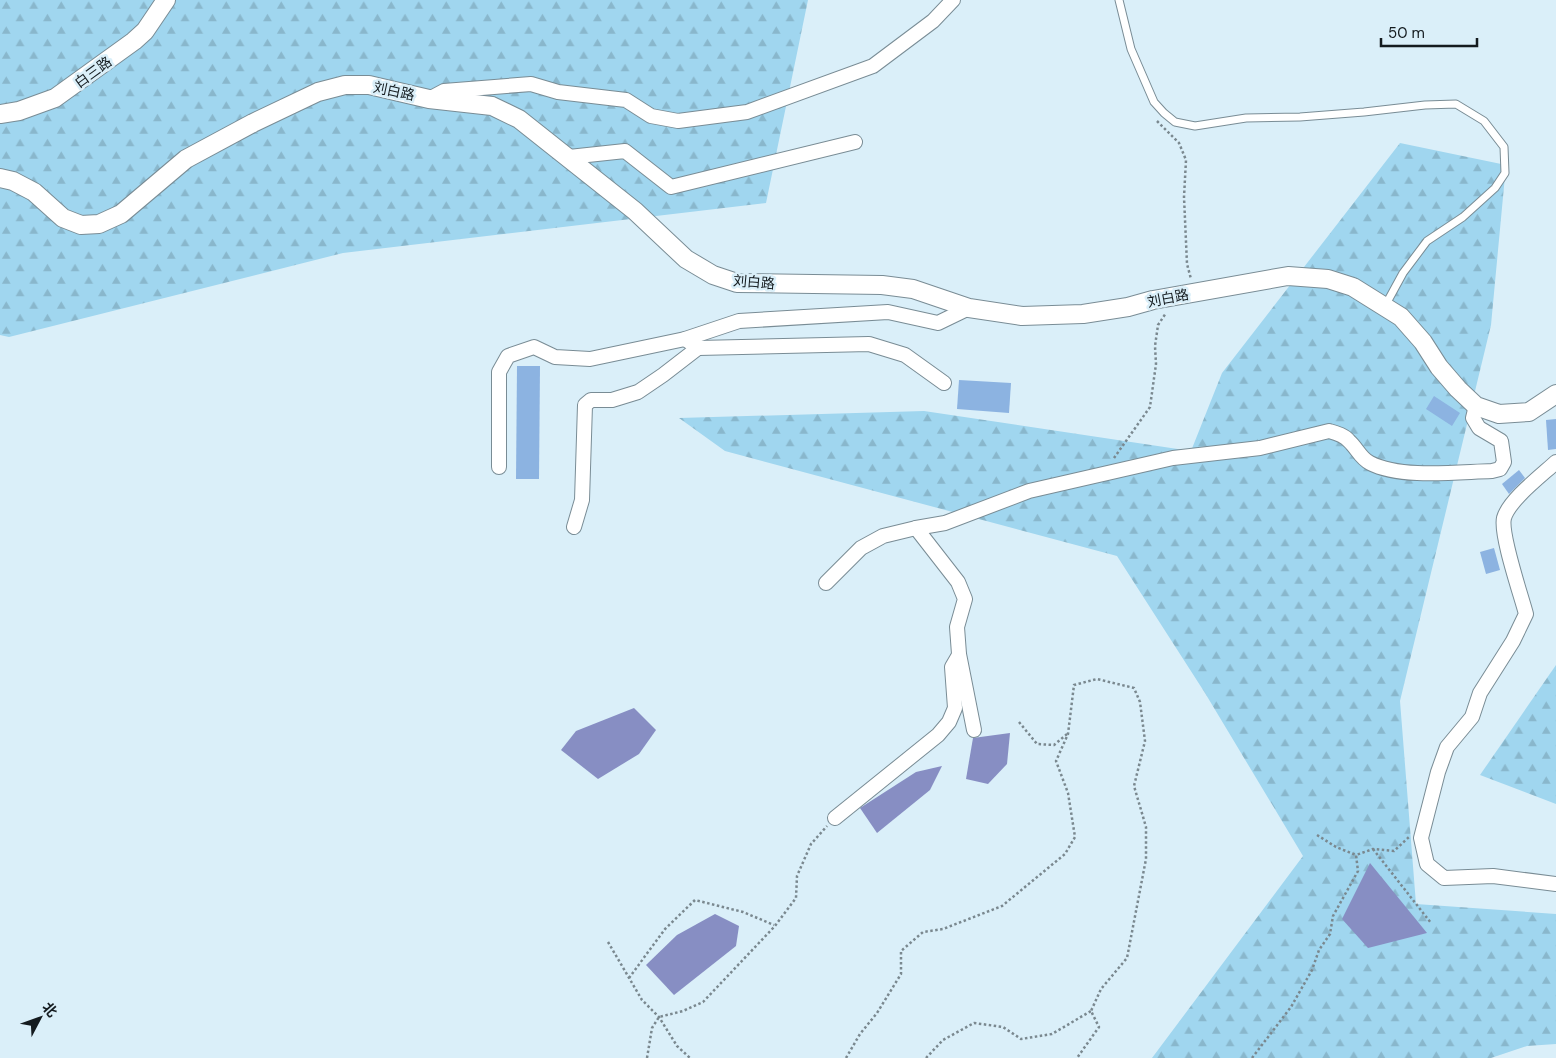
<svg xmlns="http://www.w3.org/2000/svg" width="1556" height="1058" font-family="'DM Sans','Noto Sans SC',sans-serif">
	<defs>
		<pattern id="forest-firs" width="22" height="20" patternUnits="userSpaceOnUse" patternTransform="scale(1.25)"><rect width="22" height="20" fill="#a0d6ef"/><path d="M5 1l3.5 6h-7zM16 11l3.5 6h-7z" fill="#89b7cc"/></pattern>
	</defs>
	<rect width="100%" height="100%" fill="#daeff9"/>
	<g fill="url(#forest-firs)">
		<polygon points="0,0 808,0 766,203 343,253 9,337 0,335"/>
		<polygon points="1400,143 1506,165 1491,325 1400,701 1416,904 1556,914 1556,1044 1527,1046 1491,1058 1152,1058 1303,856 1205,693 1117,556 725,451 679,418 924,411 1191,451 1222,373"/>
		<polygon points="1556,665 1556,804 1480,775"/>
	</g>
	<g fill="#878ec3">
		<polygon points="634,708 656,730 639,754 598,779 561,750 576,731"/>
		<polygon points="1010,733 1007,764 988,784 966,779 973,738"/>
		<polygon points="942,766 930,790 877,833 860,808 916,772"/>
		<polygon points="1370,863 1427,933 1368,948 1342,919"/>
		<polygon points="715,914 739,926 736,946 674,995 646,965 677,935"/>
	</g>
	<g fill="#8cb3e1">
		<polygon points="517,366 540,366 539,479 516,479"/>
		<polygon points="959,380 1011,383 1009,413 957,409"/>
		<polygon points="1434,396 1460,413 1452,426 1426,409"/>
		<polygon points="1556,419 1556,449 1548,450 1546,420"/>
		<polygon points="1519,470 1525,478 1509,494 1502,484"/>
		<polygon points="1494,548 1500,570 1486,574 1480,552"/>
	</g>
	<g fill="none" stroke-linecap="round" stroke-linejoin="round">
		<defs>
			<polyline id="service" points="1119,0 1131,49 1154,102 1164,113 1175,122 1195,126 1246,118 1300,117 1364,112 1425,105 1456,104 1484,121 1504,147 1505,173 1495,188 1463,217 1427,241 1403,273 1385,306"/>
			<g id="minor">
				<polyline points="429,99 444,91 531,84 558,92 626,100 651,116 678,121 747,112 873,66 933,21 953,0"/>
				<polyline points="569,157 625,151 671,187 855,142"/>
				<polyline points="685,339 698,348 869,344 905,355 944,383"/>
				<path d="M1556 462C1542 475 1509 500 1504 518 1500 534 1521 595 1526 614L1513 641 1480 693 1472 717 1447 747 1438 772 1421 838 1427 864 1444 878 1493 876 1556 884"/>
				<polyline points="499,467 499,372 508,356 534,347 555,357 590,359 685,339 739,321 888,312 938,323 969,308"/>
				<polyline points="574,527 582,500 585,405 591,400 612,400 638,392 663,375 698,348"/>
				<polyline points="916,528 958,582 965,599 957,627 959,654 974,730"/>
				<path d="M826 583 861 548 883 536 916 528 945 523 1029 491 1173 458 1260 448 1329 431C1336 433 1344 435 1349 441 1357 448 1360 458 1370 463 1401 479 1457 472 1492 471L1500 469 1504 462 1501 441 1479 428 1473 418 1476 406"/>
				<polyline points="835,818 938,735 949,722 955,708 952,667 959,655"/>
			</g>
			<g id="tertiary">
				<polyline points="0,114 19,111 55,98 134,41 145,31 166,0"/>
				<polyline points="0,178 13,181 34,192 63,218 81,225 99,224 121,214 186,159 253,123 318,92 345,85 369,85 429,99 492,106 519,119 635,211 686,259 713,275 737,283 882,285 913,289 969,308 1022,316 1083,314 1128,307 1153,300 1288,276 1328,279 1353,287 1401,317 1423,342 1439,367 1458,389 1476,406 1499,414 1529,412 1556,394"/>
			</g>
		</defs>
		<use href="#service" stroke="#798c95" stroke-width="9"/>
		<use href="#minor" stroke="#798c95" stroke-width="16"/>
		<use href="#tertiary" stroke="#798c95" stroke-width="20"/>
		<g stroke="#7a888f" stroke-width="2.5" stroke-dasharray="2.5 2.5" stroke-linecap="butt">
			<polyline points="1157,121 1179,143 1186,160 1184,197 1187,264 1191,279"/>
			<polyline points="1114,458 1150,407 1156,364 1155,346 1158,325 1166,313"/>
			<polyline points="1019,722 1037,744 1054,745 1067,734"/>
			<polyline points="1317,835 1336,847 1356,855"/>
			<polyline points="1373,849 1431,923"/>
			<polyline points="608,942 642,1000 659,1017 677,1046 690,1058"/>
			<polyline points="629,978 665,929 695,900 743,912 774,925"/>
			<polyline points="647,1058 652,1028 659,1017 683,1011 703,1002 775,926 796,898 797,876 811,844 827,826"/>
			<polyline points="846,1058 860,1034 877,1013 901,974 901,951 923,932 943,929 1002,906 1065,854 1075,837 1068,793 1056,761 1068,734 1074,685 1097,679 1134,688 1140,702 1145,741 1134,786 1146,827 1146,859 1127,958 1101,989 1091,1011 1099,1027 1077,1058"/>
			<polyline points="926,1058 943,1040 974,1023 1003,1027 1021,1039 1052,1034 1091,1011"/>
			<polyline points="1252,1058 1291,1007 1312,970 1319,950 1330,934 1333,916 1358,871 1356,855 1373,849 1394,851 1409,837"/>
		</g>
		<use href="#service" stroke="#fff" stroke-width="7"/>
		<use href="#minor" stroke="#fff" stroke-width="14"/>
		<use href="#tertiary" stroke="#fff" stroke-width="18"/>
	</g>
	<g text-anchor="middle" stroke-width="5" stroke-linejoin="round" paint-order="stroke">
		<g font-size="14" fill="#141b1f" stroke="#daeff9">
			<text transform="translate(93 72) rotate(-36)" y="5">白三路</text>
			<text transform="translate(394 91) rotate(12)" y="5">刘白路</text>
			<text transform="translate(754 282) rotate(5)" y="5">刘白路</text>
			<text transform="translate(1168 298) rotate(-11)" y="5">刘白路</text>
		</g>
	</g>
	<g transform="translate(40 1018) rotate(49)" stroke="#daeff9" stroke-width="4" paint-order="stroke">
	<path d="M0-4L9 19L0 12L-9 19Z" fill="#141b1f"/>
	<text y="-8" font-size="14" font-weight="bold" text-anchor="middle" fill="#141b1f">北</text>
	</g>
	<path d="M1381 38v8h96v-8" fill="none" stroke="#141b1f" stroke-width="2.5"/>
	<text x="1388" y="38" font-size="15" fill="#141b1f" stroke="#daeff9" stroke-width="4" paint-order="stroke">50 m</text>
</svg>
